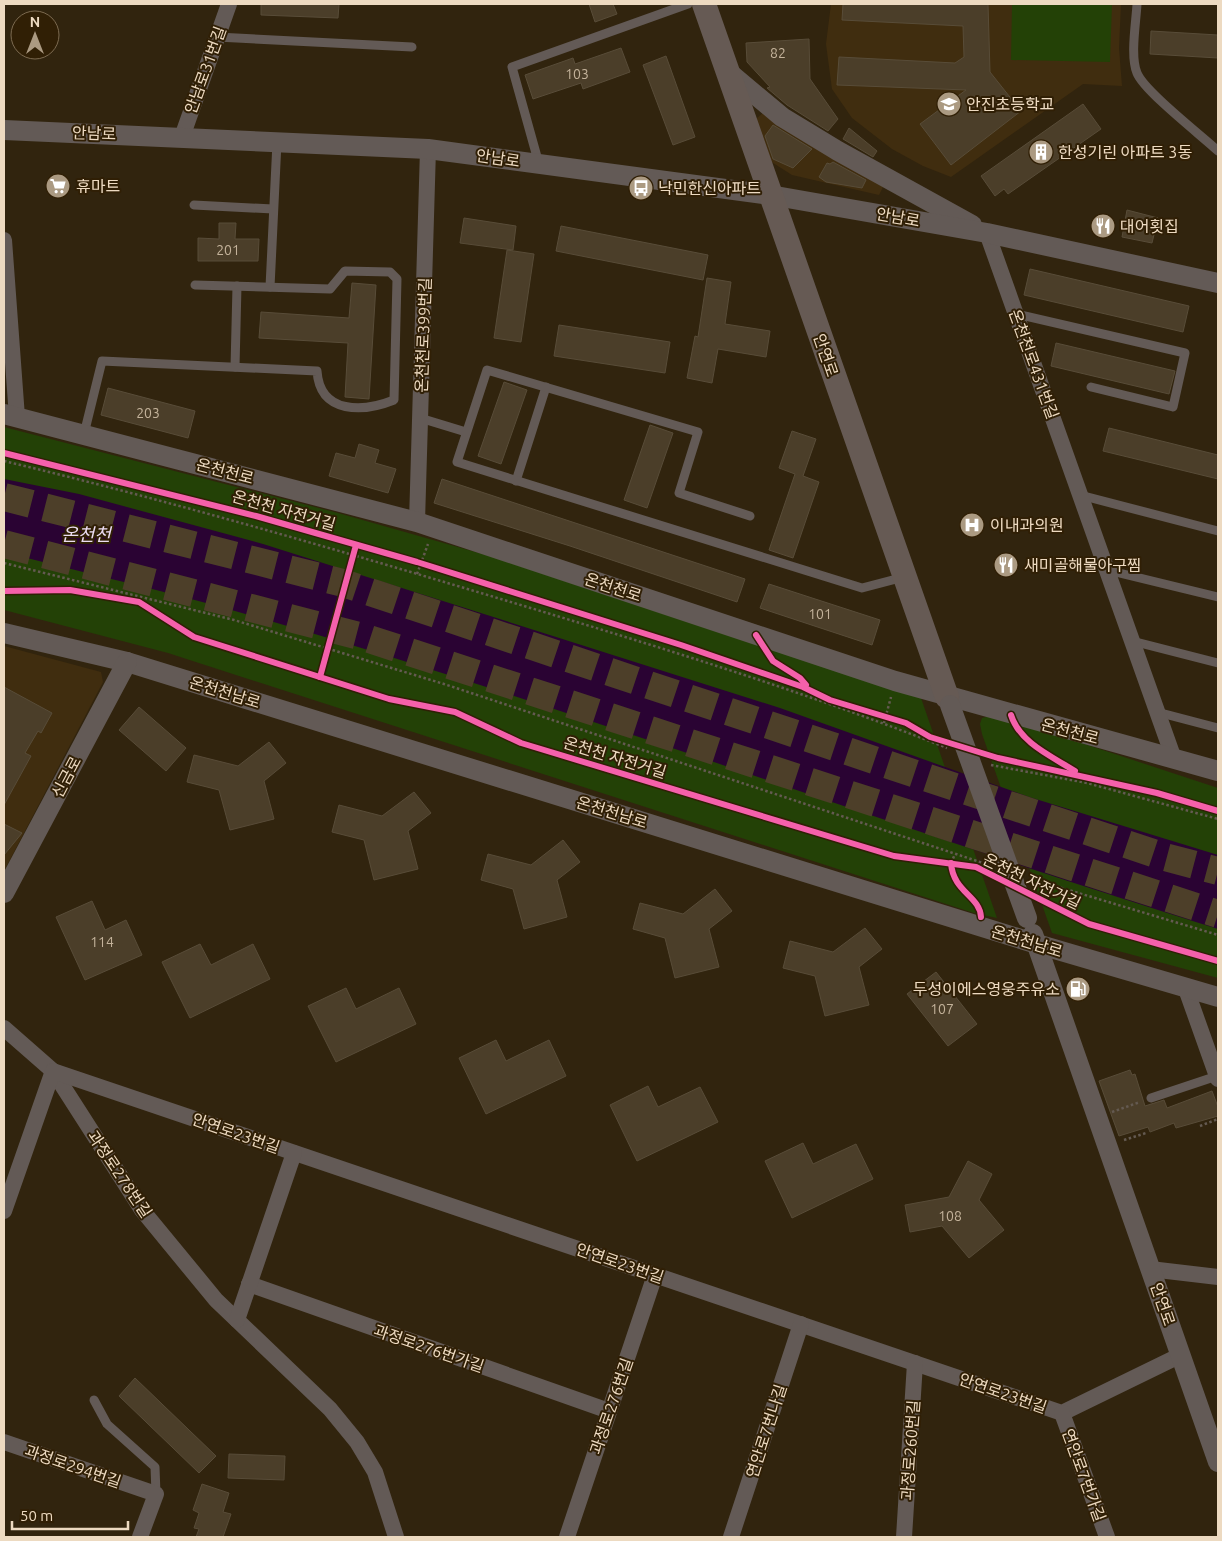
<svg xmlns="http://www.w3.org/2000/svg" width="1222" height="1541" font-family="Ubuntu,'Noto Sans KR',sans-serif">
	<rect width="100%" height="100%" fill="#31240e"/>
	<g fill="#402d0f">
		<polygon points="831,4 1121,4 1119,48 1122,86 1083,84 951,177 923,166 892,149 852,118 832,89 826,44"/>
		<polygon points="764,112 883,187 879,195 792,175 770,161 756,119"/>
		<polygon points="4,646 101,672 103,682 4,871"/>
	</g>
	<g fill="#234106">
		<polygon points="1012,4 1112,4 1110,62 1011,60"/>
		<polygon points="4,427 338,513 500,559 920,695 997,918 974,913 168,653 4,610"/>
		<polygon points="990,716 1042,730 1218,788 1218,978 1052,933 982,734 980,724 982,718"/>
	</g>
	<path fill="#2a0333" d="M4 479 79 494 263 544 780 708 1029 797 1218 855V929C885 825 557 701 221 607 149 587 76 571 4 552Z"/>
	<g fill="#4b3e29" stroke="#584c38">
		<polygon points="261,4 339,4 338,18 261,15"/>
		<polygon points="589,4 613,4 617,14 595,22"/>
		<polygon points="843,4 988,4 990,72 1021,111 951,165 920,124 966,90 837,85 839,57 955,63 964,57 963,26 842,20"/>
		<polygon points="1151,31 1218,35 1218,58 1150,54"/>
		<polygon points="809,39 810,79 838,119 828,131 787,105 767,88 770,87 747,62 746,43"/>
		<polygon points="621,48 630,72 583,89 581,83 533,99 525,75 573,58 575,64"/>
		<polygon points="666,56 695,137 673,145 643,65"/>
		<polygon points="1083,104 1101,129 1008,194 1004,189 995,196 981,176"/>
		<polygon points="773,125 812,149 793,168 773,159 765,136"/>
		<polygon points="849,128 877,151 873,157 843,139"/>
		<polygon points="833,162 866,180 862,188 826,182 819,177 827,163 830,164"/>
		<polygon points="1127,210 1158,218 1152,243 1122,237"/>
		<polygon points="464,218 516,226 513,250 460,243"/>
		<polygon points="219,223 236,223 235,239 259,239 258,261 198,261 198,238 219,239"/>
		<polygon points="561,226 708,255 703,280 556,251"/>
		<polygon points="507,250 534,254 521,342 494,338"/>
		<polygon points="1030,269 1189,306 1183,332 1024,295"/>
		<polygon points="707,278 731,282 725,324 770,331 766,357 718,349 712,383 687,378 695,336 698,337"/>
		<polygon points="352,283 376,285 369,399 345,397 348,343 259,338 261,312 349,318"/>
		<polygon points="559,325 670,342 665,373 554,356"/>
		<polygon points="1056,343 1175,371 1169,394 1051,366"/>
		<polygon points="504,382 527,390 501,464 478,456"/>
		<polygon points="108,388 195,411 188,438 101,415"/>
		<polygon points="650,425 673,433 647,508 624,500"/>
		<polygon points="1109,428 1218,455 1218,479 1103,451"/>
		<polygon points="792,431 816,439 803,476 819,482 793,558 769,550 795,474 779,468"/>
		<polygon points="359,444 379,450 375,463 396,469 388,493 329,476 336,453 355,458"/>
		<polygon points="442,479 745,579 737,602 570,546 434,503"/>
		<polygon points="769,584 880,620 872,645 760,608"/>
		<polygon points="4,687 52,713 41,733 38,731 25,753 31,756 4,805"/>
		<polygon points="139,707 186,748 166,771 119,730"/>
		<polygon points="269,742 286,763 264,781 274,819 230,830 219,790 187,782 194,755 238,766"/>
		<polygon points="414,792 431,813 408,831 418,869 374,880 364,840 332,832 339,805 382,816"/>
		<polygon points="4,824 22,833 4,855"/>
		<polygon points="563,840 580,862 557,880 567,917 524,929 513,889 481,880 488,854 531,865"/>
		<polygon points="715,889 732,911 709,929 719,967 675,978 665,938 633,929 640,903 683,914"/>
		<polygon points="92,901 105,930 126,920 142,955 85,980 56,917"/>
		<polygon points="865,928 882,949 859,967 869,1005 825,1016 815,976 783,968 790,941 833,952"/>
		<polygon points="200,944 211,965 253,944 270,979 190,1018 162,962"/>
		<polygon points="936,972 977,1024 948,1046 907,994"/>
		<polygon points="346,988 356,1009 399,988 416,1024 336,1062 308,1006"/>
		<polygon points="496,1040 506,1061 549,1040 566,1076 486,1114 459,1058"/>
		<polygon points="1130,1070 1132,1075 1135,1074 1145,1106 1164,1100 1167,1108 1212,1091 1218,1107 1218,1116 1176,1128 1174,1123 1150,1132 1148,1127 1119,1136 1099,1081"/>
		<polygon points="648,1086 658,1107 700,1087 718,1122 637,1161 610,1105"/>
		<polygon points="803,1143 813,1164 856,1144 873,1179 792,1218 765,1161"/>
		<polygon points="968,1161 992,1174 979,1200 1004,1230 969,1258 942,1226 910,1232 905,1205 949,1197"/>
		<polygon points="135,1378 216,1456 199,1473 119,1396"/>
		<polygon points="229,1454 285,1456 284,1480 228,1478"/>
		<polygon points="202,1484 229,1493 223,1512 231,1514 223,1537 196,1537 199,1529 194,1528 199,1513 193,1510"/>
	</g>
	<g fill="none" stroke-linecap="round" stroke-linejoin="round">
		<g stroke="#4d3f29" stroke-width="28" stroke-dasharray="28 14" stroke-linecap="butt">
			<polyline points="4,497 343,583 1165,857 1218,871"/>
			<polyline points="4,544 363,637 1218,914"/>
		</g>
		<g stroke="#645a51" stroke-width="2.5" stroke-dasharray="2.5 2.5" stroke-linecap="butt">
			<path d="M4 461C179 503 352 554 524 606 666 649 808 693 947 748"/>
			<polyline points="4,563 234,620 444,684 989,865"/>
			<polyline points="417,574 428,544"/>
			<polyline points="884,723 891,697"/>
			<polyline points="991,765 1087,783 1218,819"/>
			<polyline points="951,863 955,854"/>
			<polyline points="1032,879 1218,935"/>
			<polyline points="1112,1112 1140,1102"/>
			<polyline points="1200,1126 1218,1119"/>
			<polyline points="1124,1140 1146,1133"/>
		</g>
		<g stroke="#635a56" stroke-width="9">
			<path d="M1137 4C1136 23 1130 56 1137 73 1144 91 1202 136 1218 151"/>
			<polyline points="217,37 412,47"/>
			<polyline points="539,164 512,67 688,4"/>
			<polyline points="194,205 273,209"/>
			<polyline points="270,287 277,142"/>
			<polyline points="1016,314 1185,353 1173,407 1091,387"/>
			<polyline points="235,367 237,286"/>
			<polyline points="420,418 466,432"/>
			<path d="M84 434 102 361 317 371C320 415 364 412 394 400L397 279 390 272 345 271 330 289 195 285"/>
			<polyline points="516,481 546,387"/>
			<polyline points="1080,495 1218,531"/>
			<polyline points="750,516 679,493 698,432 487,370 457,462 862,588 904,577"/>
			<polyline points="1107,570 1218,597"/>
			<polyline points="1132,641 1218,663"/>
			<polyline points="1157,712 1218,728"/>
			<polyline points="1151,1098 1217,1076"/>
			<polyline points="94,1400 107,1424 155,1467 156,1494"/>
		</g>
		<g stroke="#635a56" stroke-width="16">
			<polyline points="182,137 229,4"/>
			<polyline points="987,233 1174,759"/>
			<polyline points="4,240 17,417"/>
			<polyline points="417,522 428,149"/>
			<polyline points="1186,989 1218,1079"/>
			<polyline points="4,1028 53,1071 142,1210 216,1300 330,1409 357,1442 375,1472 396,1537"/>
			<polyline points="4,1211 53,1071 1062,1413 1181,1355"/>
			<polyline points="1150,1269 1218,1277"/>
			<polyline points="249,1284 609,1411"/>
			<polyline points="237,1320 294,1153"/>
			<polyline points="1062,1413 1107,1537"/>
			<polyline points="4,1442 156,1494 140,1537"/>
			<polyline points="567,1537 655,1275"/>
			<polyline points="731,1537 801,1324"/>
			<polyline points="904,1537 915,1363"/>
		</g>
		<g stroke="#635a56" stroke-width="20">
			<polyline points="727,71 782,117 838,151 972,225"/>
			<polyline points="4,130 428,149 770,195 987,233 1218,283"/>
			<polyline points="4,414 417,522 895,681 1218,771"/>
			<polyline points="4,633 127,662 1037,944 1218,997"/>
			<polyline points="4,893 127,662"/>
			<polyline points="1033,934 1218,1462"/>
		</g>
		<polyline stroke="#665a54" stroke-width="24" points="704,4 947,697"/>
		<polyline stroke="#635a56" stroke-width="20" points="950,705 1027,918"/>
		<defs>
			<g id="cycleway">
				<polyline points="4,453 256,516 417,562 681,645 803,687 830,700 906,723 930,737 998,758 1157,793 1218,811"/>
				<polyline points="4,591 70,590 139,602 194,637 389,699 455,712 521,743 894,856 976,867 1089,924 1218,961"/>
				<polyline points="756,635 773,661 800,678 806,685"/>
				<polyline points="320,677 356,545"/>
				<path d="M1011 715C1020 743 1051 756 1075 771"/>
				<path d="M951 863C953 892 980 896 981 917"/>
			</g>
		</defs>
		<use href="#cycleway" stroke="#301f05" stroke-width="9"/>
		<use href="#cycleway" stroke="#f560ab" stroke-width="6"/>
	</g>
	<defs>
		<symbol id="school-disc" viewBox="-11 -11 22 22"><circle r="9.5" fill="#ab9a82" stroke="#301f05"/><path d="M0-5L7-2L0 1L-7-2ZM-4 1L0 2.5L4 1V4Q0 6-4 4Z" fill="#fff"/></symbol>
		<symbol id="building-disc" viewBox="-11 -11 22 22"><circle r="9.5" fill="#ab9a82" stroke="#301f05"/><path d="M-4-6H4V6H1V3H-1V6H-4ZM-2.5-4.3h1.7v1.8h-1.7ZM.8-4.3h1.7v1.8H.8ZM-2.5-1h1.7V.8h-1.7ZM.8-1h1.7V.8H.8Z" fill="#fff"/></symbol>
		<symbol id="supermarket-disc" viewBox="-11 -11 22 22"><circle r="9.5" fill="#ab9a82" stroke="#301f05"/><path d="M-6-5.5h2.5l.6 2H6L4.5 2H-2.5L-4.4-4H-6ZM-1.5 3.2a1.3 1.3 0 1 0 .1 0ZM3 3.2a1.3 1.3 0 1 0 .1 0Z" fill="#fff"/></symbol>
		<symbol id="bus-disc" viewBox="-11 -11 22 22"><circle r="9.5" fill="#ab9a82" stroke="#301f05"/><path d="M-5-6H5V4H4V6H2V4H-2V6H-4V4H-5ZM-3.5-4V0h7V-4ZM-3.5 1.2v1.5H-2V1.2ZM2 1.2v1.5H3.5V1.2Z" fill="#fff"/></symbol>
		<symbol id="restaurant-disc" viewBox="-11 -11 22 22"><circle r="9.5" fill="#ab9a82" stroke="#301f05"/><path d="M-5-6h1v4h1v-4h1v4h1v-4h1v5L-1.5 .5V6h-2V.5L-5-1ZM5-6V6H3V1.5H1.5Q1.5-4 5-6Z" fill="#fff"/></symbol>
		<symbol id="hospital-disc" viewBox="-11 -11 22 22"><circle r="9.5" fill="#ab9a82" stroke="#301f05"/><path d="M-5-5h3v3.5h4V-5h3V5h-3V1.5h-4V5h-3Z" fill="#fff"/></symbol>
		<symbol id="fuel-disc" viewBox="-11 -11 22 22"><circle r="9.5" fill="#ab9a82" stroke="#301f05"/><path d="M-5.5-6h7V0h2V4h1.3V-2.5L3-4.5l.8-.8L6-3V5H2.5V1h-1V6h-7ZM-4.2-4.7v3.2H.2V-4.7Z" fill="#fff"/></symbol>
	</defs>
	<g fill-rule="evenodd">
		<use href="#school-disc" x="935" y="90" width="28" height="28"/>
		<use href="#building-disc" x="1027" y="138" width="28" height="28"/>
		<use href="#supermarket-disc" x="44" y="172" width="28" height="28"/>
		<use href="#bus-disc" x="627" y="174" width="28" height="28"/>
		<use href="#restaurant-disc" x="1089" y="212" width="28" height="28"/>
		<use href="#hospital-disc" x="958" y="511" width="28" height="28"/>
		<use href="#restaurant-disc" x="992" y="551" width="28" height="28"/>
		<use href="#fuel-disc" x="1064" y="975" width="28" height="28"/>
	</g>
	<g text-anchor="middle" stroke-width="4" stroke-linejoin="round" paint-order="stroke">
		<g font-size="14" fill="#c4b39b">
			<text x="778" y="58">82</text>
			<text x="577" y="79">103</text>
			<text x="228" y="255">201</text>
			<text x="148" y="418">203</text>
			<text x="820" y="619">101</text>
			<text x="102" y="947">114</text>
			<text x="942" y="1014">107</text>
			<text x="950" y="1221">108</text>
		</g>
		<g font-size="16" fill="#eddac1" stroke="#301f05">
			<text transform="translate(205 70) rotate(-70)" y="6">안남로31번길</text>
			<text transform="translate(94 133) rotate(2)" y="6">안남로</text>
			<text transform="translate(498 158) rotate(8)" y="6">안남로</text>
			<text transform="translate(898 217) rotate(10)" y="6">안남로</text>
			<text transform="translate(423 335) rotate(-88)" y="6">온천천로399번길</text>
			<text transform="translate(826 355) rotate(71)" y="6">안연로</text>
			<text transform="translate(1034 364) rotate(70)" y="6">온천천로431번길</text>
			<text transform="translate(225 471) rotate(15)" y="6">온천천로</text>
			<text transform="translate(284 510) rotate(16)" y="6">온천천 자전거길</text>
			<text transform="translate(613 587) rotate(18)" y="6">온천천로</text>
			<text transform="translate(225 692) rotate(17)" y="6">온천천남로</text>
			<text transform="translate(1070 731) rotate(15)" y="6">온천천로</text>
			<text transform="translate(615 757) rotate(17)" y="6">온천천 자전거길</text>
			<text transform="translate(66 777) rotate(-62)" y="6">신금로</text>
			<text transform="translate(612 812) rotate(17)" y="6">온천천남로</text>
			<text transform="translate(1032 881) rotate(26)" y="6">온천천 자전거길</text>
			<text transform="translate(1027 941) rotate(17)" y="6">온천천남로</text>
			<text transform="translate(236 1133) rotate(19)" y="6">안연로23번길</text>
			<text transform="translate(120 1174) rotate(56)" y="6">과정로278번길</text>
			<text transform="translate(620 1263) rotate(19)" y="6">안연로23번길</text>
			<text transform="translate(1163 1304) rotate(71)" y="6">안연로</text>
			<text transform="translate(429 1348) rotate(19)" y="6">과정로276번가길</text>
			<text transform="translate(1003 1393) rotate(19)" y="6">안연로23번길</text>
			<text transform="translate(611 1406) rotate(-71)" y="6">과정로276번길</text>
			<text transform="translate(766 1431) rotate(-72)" y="6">연안로7번나길</text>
			<text transform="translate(910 1450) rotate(-86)" y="6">과정로260번길</text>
			<text transform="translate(73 1466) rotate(19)" y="6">과정로294번길</text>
			<text transform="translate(1084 1475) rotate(70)" y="6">연안로7번가길</text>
		</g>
		<g font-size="16" fill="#eddac1" stroke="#301f05" text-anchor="start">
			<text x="966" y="110">안진초등학교</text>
			<text x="1058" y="158">한성기린 아파트 3동</text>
			<text x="76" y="192">휴마트</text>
			<text x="658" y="194">낙민한신아파트</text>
			<text x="1120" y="232">대어횟집</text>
			<text x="990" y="531">이내과의원</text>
			<text x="1024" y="571">새미골해물아구찜</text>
			<text x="1060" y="995" text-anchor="end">두성이에스영웅주유소</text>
		</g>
		<g font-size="18" font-style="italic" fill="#ecddf3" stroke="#301f05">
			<text x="86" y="541">온천천</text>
		</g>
	</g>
	<rect width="1222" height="1541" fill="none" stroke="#eddac1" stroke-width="10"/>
	<g transform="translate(35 35)"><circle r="24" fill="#301f05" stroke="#7c6a50"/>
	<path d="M0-4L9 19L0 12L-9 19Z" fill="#ab9a82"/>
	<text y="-8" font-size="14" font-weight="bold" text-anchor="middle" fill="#eddac1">N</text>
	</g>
	<path d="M12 1521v8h116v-8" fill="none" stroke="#eddac1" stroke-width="2.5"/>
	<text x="20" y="1521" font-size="15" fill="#eddac1" stroke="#301f05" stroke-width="4" paint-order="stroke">50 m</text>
</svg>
